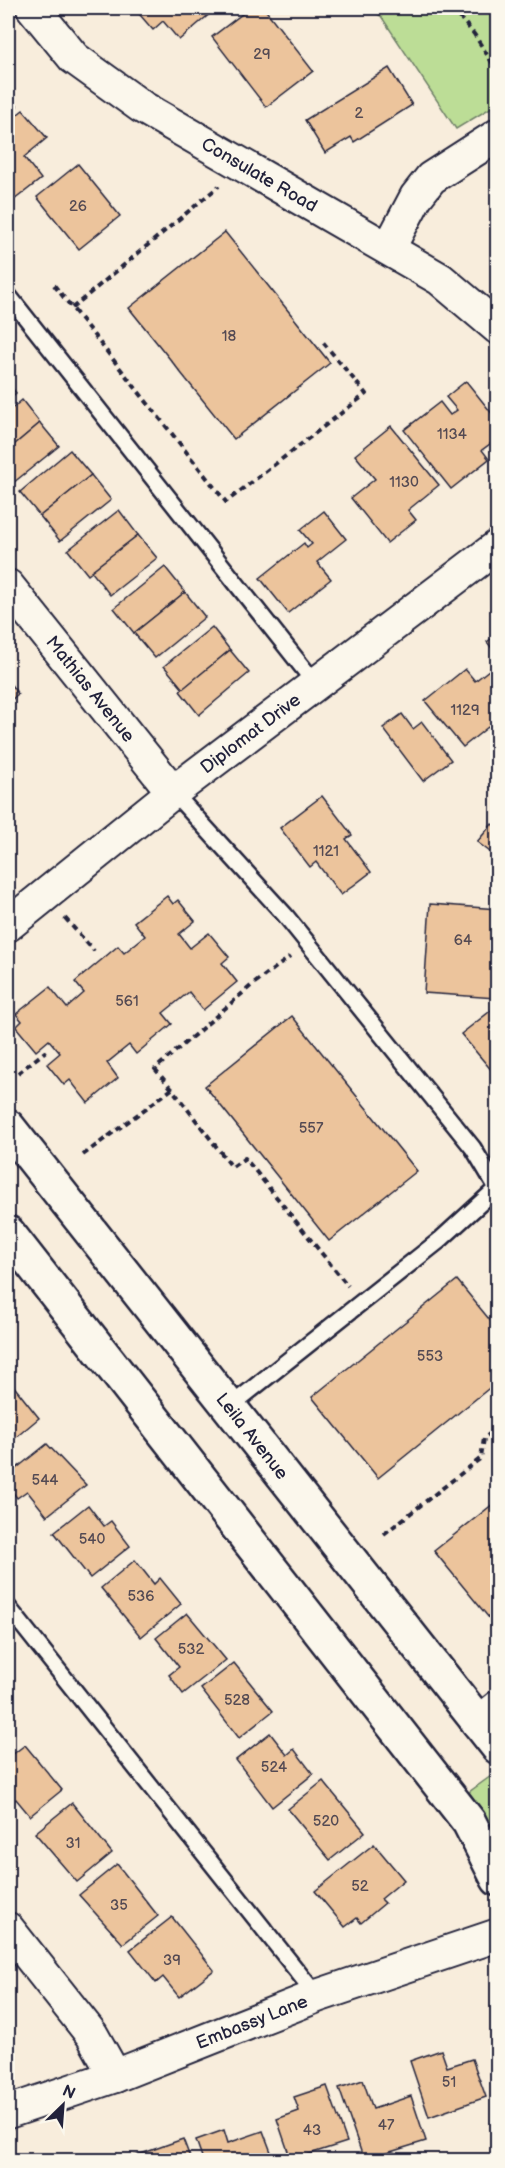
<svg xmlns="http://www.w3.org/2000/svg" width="505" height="2168" font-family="'Balsamiq Sans',sans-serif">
	<rect width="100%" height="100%" fill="#f8eddc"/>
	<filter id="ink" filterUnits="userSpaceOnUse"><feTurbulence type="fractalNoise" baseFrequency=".0167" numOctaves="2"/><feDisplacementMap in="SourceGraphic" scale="12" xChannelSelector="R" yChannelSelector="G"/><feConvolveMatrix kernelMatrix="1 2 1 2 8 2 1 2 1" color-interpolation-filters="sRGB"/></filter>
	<g filter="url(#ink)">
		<g fill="#bcdd96" stroke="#6f8068" stroke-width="1.5">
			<polygon points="367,8 497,8 497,104 456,129 381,16"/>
			<polygon points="491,1776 497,1785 497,1834 469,1792"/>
		</g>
		<g fill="#ecc49c" stroke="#22223b" stroke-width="1.5">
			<polygon points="134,8 208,8 212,12 179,40 163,21 153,30"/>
			<polygon points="250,8 264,8 313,71 266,107 212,37"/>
			<polygon points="389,68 412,105 354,142 351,137 325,153 305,120"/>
			<polygon points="8,95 17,106 8,113"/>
			<polygon points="23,110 47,138 24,157 41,179 14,200 8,191 8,122"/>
			<polygon points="78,164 120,216 79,249 37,197"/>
			<polygon points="225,232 330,363 234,439 129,308"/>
			<polygon points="466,381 498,421 498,438 482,450 489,459 451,489 404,430 440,402 450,415 457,410 446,397"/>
			<polygon points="8,383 16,393 8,400"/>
			<polygon points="22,400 40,423 8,450 8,412"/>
			<polygon points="40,423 59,446 8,487 8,450"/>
			<polygon points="391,426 439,485 408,510 416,520 387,543 351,498 375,479 355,455"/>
			<polygon points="70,450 91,475 40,516 20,492"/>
			<polygon points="91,475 111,500 60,541 40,516"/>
			<polygon points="119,510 138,535 88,575 68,550"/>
			<polygon points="324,511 346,539 317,562 331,579 288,613 260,578 304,543 307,548 312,544 300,530"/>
			<polygon points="138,535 157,558 110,595 91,571"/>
			<polygon points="165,567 185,592 134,633 114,608"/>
			<polygon points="185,592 205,617 155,658 134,633"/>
			<polygon points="212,627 230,650 183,689 164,666"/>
			<polygon points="498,634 498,656 487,642"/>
			<polygon points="230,650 249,673 199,715 180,691"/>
			<polygon points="494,666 498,671 498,719 463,747 425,701 465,669 475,681"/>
			<polygon points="8,681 18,694 8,703"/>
			<polygon points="402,714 413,729 422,722 451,760 423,781 383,728"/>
			<polygon points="322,796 352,835 346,839 371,872 341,895 316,862 310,867 280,828"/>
			<polygon points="492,824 498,829 498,858 477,842"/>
			<polygon points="167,896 173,904 178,900 195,921 179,934 190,948 209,933 229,957 222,963 237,982 203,1010 189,992 163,1013 172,1024 136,1054 129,1045 107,1063 118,1078 88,1103 70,1080 64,1085 47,1064 60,1053 49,1040 36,1051 16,1027 22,1021 16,1014 50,987 67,1008 84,993 75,982 118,946 124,953 145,936 134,922"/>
			<polygon points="430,904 498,909 496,998 424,993"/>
			<polygon points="498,1005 498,1078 461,1034"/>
			<polygon points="292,1016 417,1171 329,1241 205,1086"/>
			<polygon points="457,1280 498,1330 498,1381 378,1478 312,1397"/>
			<polygon points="8,1379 39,1418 8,1444"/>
			<polygon points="47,1444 86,1485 47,1516 27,1491 17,1498 8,1486 8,1475"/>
			<polygon points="498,1500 498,1629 434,1551"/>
			<polygon points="88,1505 104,1526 111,1521 130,1546 90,1578 54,1532"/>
			<polygon points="135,1560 154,1584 160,1578 181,1604 141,1637 101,1588"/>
			<polygon points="187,1613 226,1660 183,1694 169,1675 179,1667 156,1638"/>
			<polygon points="234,1663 273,1711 239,1738 201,1689"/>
			<polygon points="270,1733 287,1755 294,1749 313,1774 272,1807 236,1760"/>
			<polygon points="25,1745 62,1790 30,1816 16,1799 9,1805 8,1802 8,1758"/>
			<polygon points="323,1781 365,1832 330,1860 288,1809"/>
			<polygon points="72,1803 112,1853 77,1882 35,1833"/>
			<polygon points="374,1844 404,1880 381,1899 385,1903 361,1923 357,1918 345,1927 315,1891"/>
			<polygon points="117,1864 158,1916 123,1944 79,1895"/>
			<polygon points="172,1917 214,1970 179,1997 163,1977 156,1983 130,1950"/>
			<polygon points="441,2050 447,2067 472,2059 486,2097 429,2117 410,2061"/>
			<polygon points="363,2080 373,2109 411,2096 426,2141 364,2160 339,2088"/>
			<polygon points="327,2086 347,2142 291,2160 277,2119 299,2111 294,2097"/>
			<polygon points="224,2130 228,2143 263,2131 274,2160 203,2160 196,2140"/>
			<polygon points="183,2139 191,2160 124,2160"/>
		</g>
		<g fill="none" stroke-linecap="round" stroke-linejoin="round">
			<defs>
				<g id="lane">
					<polyline points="8,295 315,683"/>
					<polyline points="173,792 285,915 473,1148 497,1188 440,1240 228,1408"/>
					<polyline points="8,1607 317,1996"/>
				</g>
				<g id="street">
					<path id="s1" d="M33 8 74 58 142 107 440 279 498 328"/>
					<polyline points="389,248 416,197 431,178 498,135"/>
					<path id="s2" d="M8 586 173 792"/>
					<path id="s3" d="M8 925 173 792 498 546"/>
					<polyline points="478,1723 498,1707"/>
					<polyline points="8,1929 92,2035 115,2076"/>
					<path id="s4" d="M8 2112 115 2076 317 1996 498 1935"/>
				</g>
				<g id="secondary">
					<path id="s5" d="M8 1127 498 1747"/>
					<polyline points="8,1233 469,1822 498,1879"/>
				</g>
			</defs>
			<use href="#lane" stroke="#22223b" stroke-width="20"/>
			<use href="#street" stroke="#22223b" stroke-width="36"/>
			<use href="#secondary" stroke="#22223b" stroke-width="38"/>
			<g stroke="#22223b" stroke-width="4" stroke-dasharray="6 4.5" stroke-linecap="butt">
				<polyline points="452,8 474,34 498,72"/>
				<polyline points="54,285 226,502 366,394 322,341"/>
				<polyline points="72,308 219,186"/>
				<polyline points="65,918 94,951"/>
				<polyline points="18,1073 46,1051"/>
				<polyline points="172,1089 155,1069 252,985 290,957"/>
				<polyline points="83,1155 172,1089 232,1167 245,1158 348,1286"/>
				<polyline points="384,1534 481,1458 484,1438 498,1428"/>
			</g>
			<use href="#lane" stroke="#fbf7ec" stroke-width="15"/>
			<use href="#street" stroke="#fbf7ec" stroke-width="32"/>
			<use href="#secondary" stroke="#fbf7ec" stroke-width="33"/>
		</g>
	</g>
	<g text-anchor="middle" stroke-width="4.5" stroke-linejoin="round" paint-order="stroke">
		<g font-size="15" fill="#544a53">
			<text x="262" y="59">29</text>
			<text x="359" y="118">2</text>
			<text x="78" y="211">26</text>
			<text x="229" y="341">18</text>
			<text x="452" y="439">1134</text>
			<text x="404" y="487">1130</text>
			<text x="465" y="715">1129</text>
			<text x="326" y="856">1121</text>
			<text x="463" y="945">64</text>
			<text x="127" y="1006">561</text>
			<text x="311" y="1133">557</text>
			<text x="430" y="1361">553</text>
			<text x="45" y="1485">544</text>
			<text x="92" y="1544">540</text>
			<text x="141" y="1601">536</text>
			<text x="191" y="1654">532</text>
			<text x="237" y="1705">528</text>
			<text x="274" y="1772">524</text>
			<text x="326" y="1826">520</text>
			<text x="73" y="1848">31</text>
			<text x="360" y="1891">52</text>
			<text x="119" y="1910">35</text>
			<text x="172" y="1965">39</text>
			<text x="449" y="2087">51</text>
			<text x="386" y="2130">47</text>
			<text x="312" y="2135">43</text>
		</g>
		<g font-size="18" fill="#22223b" stroke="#fbf7ec">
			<text dy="6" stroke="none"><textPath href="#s1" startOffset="284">Consulate Road</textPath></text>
			<text dy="6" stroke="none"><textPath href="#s2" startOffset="132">Mathias Avenue</textPath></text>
			<text dy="6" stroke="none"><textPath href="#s3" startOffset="309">Diplomat Drive</textPath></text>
			<text dy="6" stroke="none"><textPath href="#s5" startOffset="394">Leila Avenue</textPath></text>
			<text dy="6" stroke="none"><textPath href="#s4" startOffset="260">Embassy Lane</textPath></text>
		</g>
	</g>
	<rect width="505" height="2168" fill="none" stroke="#fbf7ec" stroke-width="30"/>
	<rect x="15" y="15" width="475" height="2138" fill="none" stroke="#22223b" stroke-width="2" filter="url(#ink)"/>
	<g transform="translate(63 2105) rotate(25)" stroke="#fbf7ec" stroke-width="4.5" paint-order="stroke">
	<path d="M0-4.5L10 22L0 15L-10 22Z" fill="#22223b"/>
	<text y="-9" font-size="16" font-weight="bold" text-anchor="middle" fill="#22223b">N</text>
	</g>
</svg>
